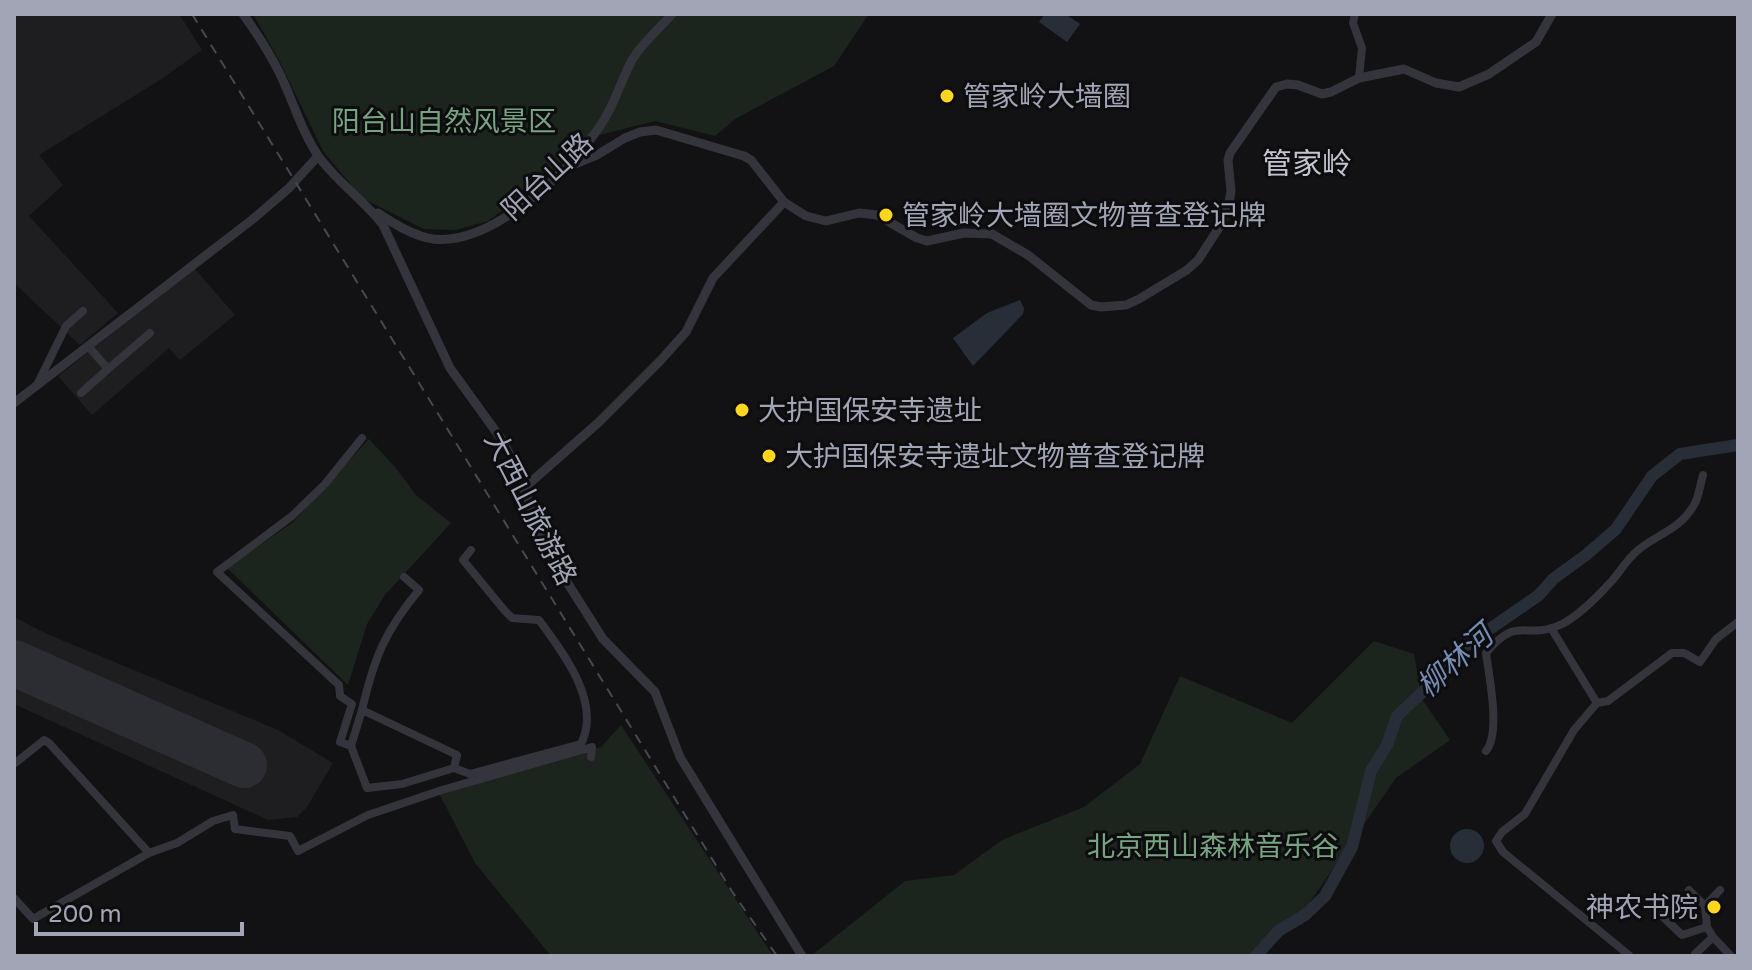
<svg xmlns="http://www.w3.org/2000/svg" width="1752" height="970" font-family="'Varela Round','Noto Sans SC',sans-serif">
	<rect width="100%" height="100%" fill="#121214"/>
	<g fill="#1e1e21">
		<polygon points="14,14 179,14 202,50 160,80 39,155 63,185 29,216 118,313 80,345 14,283"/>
		<polygon points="194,268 235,315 180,360 169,348 92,415 58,376"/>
		<polygon points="14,617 47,634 278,730 333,763 307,807 297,817 268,820 14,704"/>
	</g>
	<g fill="#1c241e">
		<polygon points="253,14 869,14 834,66 735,119 715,136 655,121 588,138 533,187 488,221 456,230 424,229 362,198 323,151 279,60"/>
		<polygon points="369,439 395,467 416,495 451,523 385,595 367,624 348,685 227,568 293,522"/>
		<polygon points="1374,641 1414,654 1422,699 1450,740 1396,778 1296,922 1263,956 811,956 905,881 954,875 1002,840 1084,807 1140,764 1180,676 1292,723"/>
		<polygon points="621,725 773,956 551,956 475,863 439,793 601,747"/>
	</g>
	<g fill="#272e38">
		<polygon points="1045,14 1065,14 1080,24 1067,42 1039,22"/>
		<polygon points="1020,300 1024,308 1023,314 973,366 953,338 987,313"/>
		<circle cx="1467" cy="846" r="17"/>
	</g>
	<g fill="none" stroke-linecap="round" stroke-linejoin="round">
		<polyline stroke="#272e38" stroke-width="12" points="1256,956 1278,931 1305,915 1325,896 1352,847 1371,771 1387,745 1397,716 1430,685 1455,653 1539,595 1553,579 1586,555 1616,529 1652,476 1680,454 1738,445"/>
		<polyline stroke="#2c2d32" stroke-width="46" points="14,663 244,765"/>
		<g stroke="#34343c" stroke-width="8">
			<polyline points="1355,14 1353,23 1362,48 1359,78"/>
			<polyline points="88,346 108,369 150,333"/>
			<polyline points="37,385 66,326 83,311"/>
			<polyline points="81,393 108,369"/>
			<polyline points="1551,628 1597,703"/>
			<path d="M362 710C374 658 385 631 419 590L404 577"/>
			<polyline points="351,746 362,710 457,755 454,768 402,784 367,788 351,746 340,742 352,704 340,696 339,685 217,572 292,516 325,484 362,438"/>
			<path d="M1486 751C1501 733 1489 676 1486 653 1519 613 1524 642 1562 624 1578 616 1597 597 1609 584 1619 574 1626 560 1637 551 1658 533 1679 531 1694 505 1699 497 1700 485 1703 475"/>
			<polyline points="14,764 44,740 49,743 149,853"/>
			<path d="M454 768 470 774 581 744C602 702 563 653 539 620L512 618 505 611 463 560 471 550"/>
			<polyline points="1689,890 1705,906 1707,927 1713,937"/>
			<polyline points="14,898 33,919 149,853 177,843 213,821 233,815 235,829 290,836 298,851 368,815 442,790 592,747 591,757"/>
			<polyline points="1705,906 1720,890"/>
			<polyline points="1660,914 1682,935 1707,927"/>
			<polyline points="1695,954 1713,937 1731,956"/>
			<polyline points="1630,956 1503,852 1496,841 1502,832 1525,814 1574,730 1597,703 1608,701 1672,653 1684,653 1700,662 1716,639 1738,622"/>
		</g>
		<g stroke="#34343c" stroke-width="9">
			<path d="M243 14C256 32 269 52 279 72 293 100 301 131 319 157 337 182 364 200 383 225L450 368 502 440 518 470 543 543 553 560 603 639 655 692 680 757 802 956"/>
			<polyline points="565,168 597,155 625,138 640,132 656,130 744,156 751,160 784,202 806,216 826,221 859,213 877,215 917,238 927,241 964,233 992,234 1028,255 1091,305 1101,307 1126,305 1139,299 1187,270 1198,260 1222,223 1229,204 1231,191 1228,160 1230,153 1276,87 1287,84 1298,85 1322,94 1331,92 1359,78 1404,69 1436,83 1459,87 1489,74 1536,42 1552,14"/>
			<path d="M378 213C394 224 413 236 433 239 492 246 570 171 600 126 615 105 620 82 632 60 642 43 659 29 672 14"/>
			<polyline points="14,403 253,219 289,188 318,156"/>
			<polyline points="523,489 599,422 660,361 686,332 713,278 784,202"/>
		</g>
		<polyline stroke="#474850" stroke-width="2" stroke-dasharray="10 8" stroke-linecap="butt" points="192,14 733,893 777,956"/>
	</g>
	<g fill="#ffd61e" stroke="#0d0d0f" stroke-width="3">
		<circle cx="947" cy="96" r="8"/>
		<circle cx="886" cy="215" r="8"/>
		<circle cx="742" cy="410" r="8"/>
		<circle cx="769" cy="456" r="8"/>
		<circle cx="1714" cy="907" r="8"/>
	</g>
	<g text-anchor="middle" stroke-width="6" stroke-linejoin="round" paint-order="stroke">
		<g font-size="28" fill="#a2a5b6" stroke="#0d0d0f" text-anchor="start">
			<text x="963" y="106">管家岭大墙圈</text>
			<text x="902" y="225">管家岭大墙圈文物普查登记牌</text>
			<text x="758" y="420">大护国保安寺遗址</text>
			<text x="785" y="466">大护国保安寺遗址文物普查登记牌</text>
			<text x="1698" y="917" text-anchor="end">神农书院</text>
		</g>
		<g font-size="28" fill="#77a380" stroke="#0d0d0f">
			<text x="444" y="131">阳台山自然风景区</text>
			<text x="1213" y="856">北京西山森林音乐谷</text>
		</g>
		<g font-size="28" fill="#a2a5b6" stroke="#0d0d0f">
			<text transform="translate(547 176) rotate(-43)" y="10">阳台山路</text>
			<text transform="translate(531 508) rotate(63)" y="10">大西山旅游路</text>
		</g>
		<g font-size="30" fill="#c3c5d1" stroke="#0d0d0f">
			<text x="1307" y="174">管家岭</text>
		</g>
		<g font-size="30" font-style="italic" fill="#758db4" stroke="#0d0d0f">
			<text transform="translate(1455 661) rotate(-42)" y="10">柳林河</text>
		</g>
	</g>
	<rect width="1752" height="970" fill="none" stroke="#a2a5b6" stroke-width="32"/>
	<path d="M36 922v12h206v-12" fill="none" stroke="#a2a5b6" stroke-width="4"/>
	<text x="48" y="922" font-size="24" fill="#a2a5b6" stroke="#0d0d0f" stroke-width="6" paint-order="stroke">200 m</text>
</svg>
